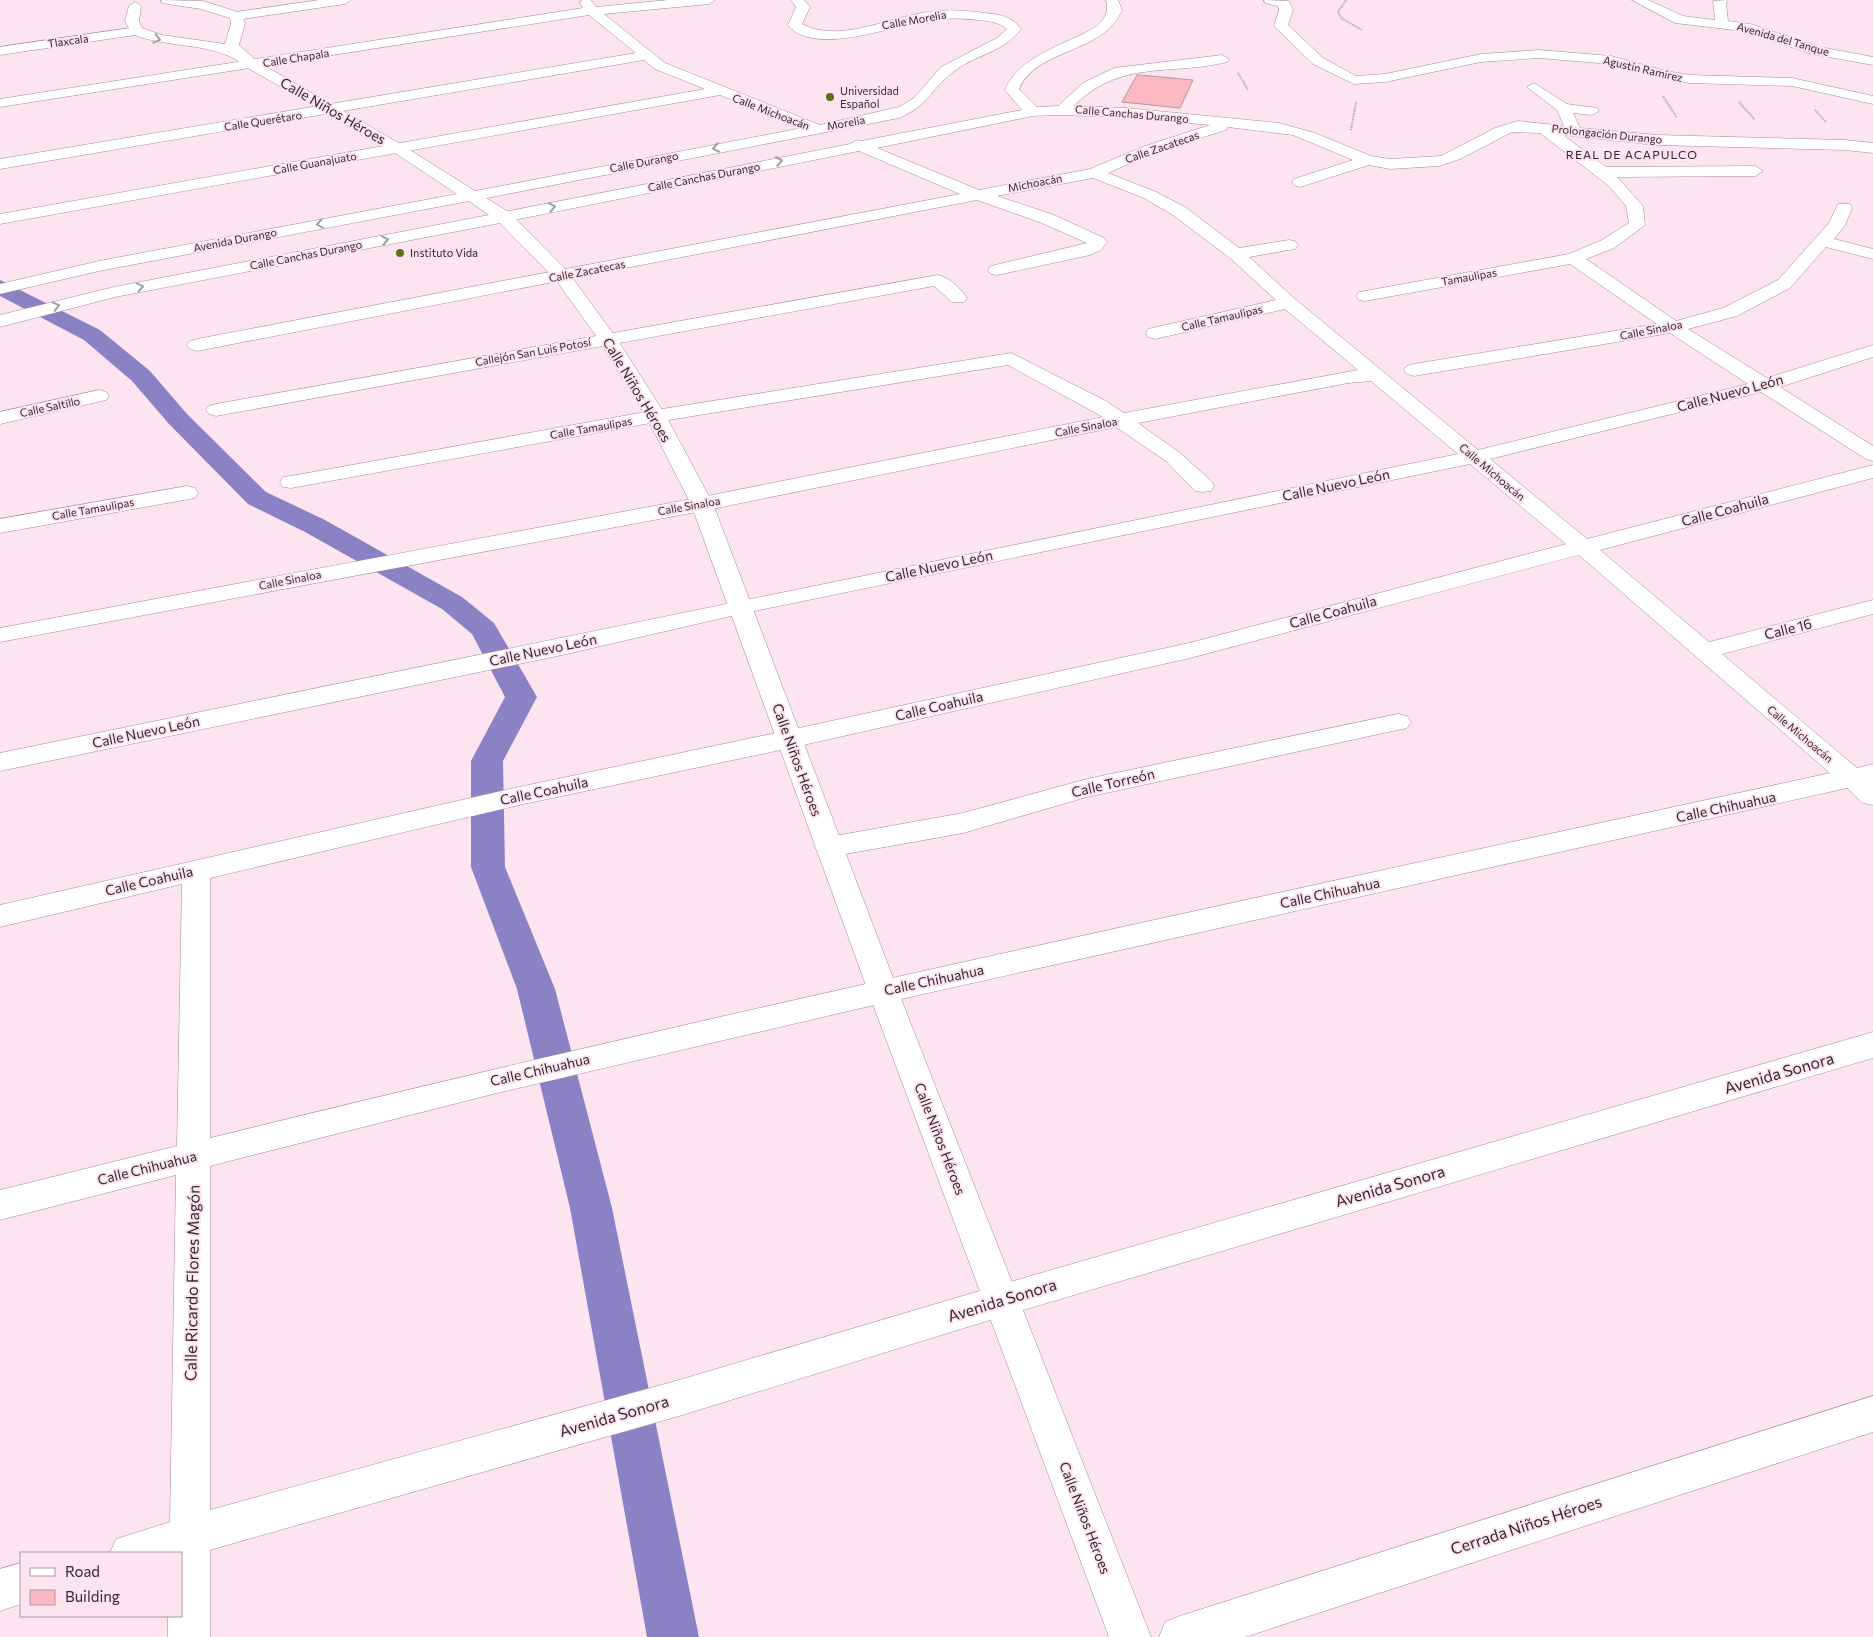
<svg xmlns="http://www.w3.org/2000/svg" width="1873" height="1637" font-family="Commissioner,sans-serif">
	<rect width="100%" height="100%" fill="#fee3f1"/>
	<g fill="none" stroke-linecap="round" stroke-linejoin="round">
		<polygon fill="#8b82c6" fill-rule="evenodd" points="0,280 100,330 150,371 187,414 266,492 325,520 462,597 494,623 537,697 503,761 505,867 555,989 612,1208 699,1637 647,1637 570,1208 517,989 471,867 471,761 505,697 472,634 442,609 305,532 248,504 169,424 132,381 84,340 0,296"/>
	</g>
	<polygon fill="#fdb9c1" stroke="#b39699" points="1137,75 1139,75 1193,80 1180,108 1122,102"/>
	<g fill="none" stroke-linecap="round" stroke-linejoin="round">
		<defs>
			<g id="minor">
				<polygon points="319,0 351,0 345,4 236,20 229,16 236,12"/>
				<path d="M582 0H591L596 7 668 0H715L709 4 604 14 665 63 820 125 899 107 914 98 941 67 997 38 1007 29C999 22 989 21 978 20 960 18 942 18 925 21 892 26 813 57 788 25L796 7 791 0H804L810 7 802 24C838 43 885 19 922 13 943 9 963 10 984 13 998 14 1012 16 1021 29 1004 53 973 55 952 73 930 90 928 106 899 118L471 201 465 199 463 196 465 193 802 128 720 95 0 224V214L705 89 655 69 644 60 0 169V159L636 53 589 15 0 107V99L583 8 580 3Z"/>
				<path d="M1106 0H1118L1122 10C1104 54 1036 48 1019 89L1037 107 1058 106 1083 83 1114 68 1222 55 1229 59 1227 62C1170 76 1120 59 1074 106L1126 108 1279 123 1315 133 1371 156 1390 159 1441 156 1495 128 1518 121 1564 126 1557 110 1527 87 1534 83 1567 104 1597 108 1599 111 1592 115 1573 113 1580 128 1657 135 1845 140 1873 143V153L1845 150 1657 145 1563 135 1606 167 1755 166 1763 171 1755 176 1617 177 1643 206 1645 225 1614 248 1586 259 1676 321 1723 308 1778 280 1829 223 1838 204H1850L1852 208 1845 225 1834 239 1873 249V259L1826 247 1790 288 1737 316 1688 329 1767 378 1873 345V357L1780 387 1873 446V461L1866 459 1761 392 1490 459 1587 539 1873 465V478L1600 550 1709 642 1873 600V614L1722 654 1857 768 1873 764V805L1863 803 1847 788 883 1003 497 1093 210 1166V1510L679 1380 1003 1284 1873 1032V1058L1003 1316 679 1416 210 1550V1637H168V1616H181V1553H110L116 1539 170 1522 176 1175 0 1220V1190L177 1146 182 884 0 927V905L519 787 790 730 1189 643 1566 544 1470 464 740 614 562 655 0 771V753L1458 454 1371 381 1348 383 1138 423 1180 453 1211 481 1214 486 1211 491 1203 492 1195 491 1166 461 1116 427 702 511 0 642V628L702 497 1103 417 1008 365 656 422 291 488 283 487 280 482 283 477 291 476 656 410 1011 353 1106 401 1124 413 1358 370 1285 309 1155 339 1148 337 1146 333 1148 329 1276 300 1230 258 1173 215 1144 198 1093 178 997 196 1054 215 1104 238 1107 242 1101 250 1090 255 997 275 991 274 988 270 991 266 1087 243 1042 223 977 200 197 351 190 349 187 345 190 341 197 339 960 194 859 151 504 222 498 221 496 217 498 213 504 212 850 144 857 140 861 141 1022 110 1005 90C1020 54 1067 45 1097 26 1106 17 1109 12 1106 0ZM1057 115 1126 117 1210 125 1145 146 1090 169 979 190 877 148 1033 116ZM1228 127 1293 135 1353 160 1294 179 1292 182 1294 185 1300 187 1369 165 1390 169 1439 166 1460 159 1512 132 1540 133 1609 186 1626 206 1629 223 1602 240 1569 254 1365 291 1359 292 1356 296 1359 300 1365 301 1570 264 1657 324 1414 364 1407 366 1404 370 1407 374 1414 376 1670 333 1748 384 1478 450 1295 299 1249 257 1295 249 1298 245 1295 241 1289 240 1239 248 1185 207 1156 192 1108 173 1155 152 1226 130ZM1579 555 1830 773C1289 891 747 1005 210 1138V878L519 805 790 748 1190 658Z"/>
				<polygon points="1264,0 1289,1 1293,10 1288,25 1323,58 1356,76 1385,74 1481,54 1539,50 1611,56 1666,71 1690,75 1792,78 1873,96 1873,104 1792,86 1690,83 1665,79 1610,64 1539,58 1481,62 1385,82 1354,84 1313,64 1274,26 1279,10 1278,6 1265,3"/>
				<polygon points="1632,0 1648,0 1683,16 1715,20 1713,1 1728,0 1726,3 1728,21 1750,24 1820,47 1873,57 1873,65 1812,54 1743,31 1675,23"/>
				<polygon points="137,27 144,31 142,34 0,55 0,47"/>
				<path d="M938 275C949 277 961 289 967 298L964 302H952L934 286 216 416 209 414 206 410 209 406 216 404Z"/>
				<polygon points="99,390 106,392 109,396 106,400 0,424 0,412"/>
				<polygon points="187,486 195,488 198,493 195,498 0,533 0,519"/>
				<polygon points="1398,714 1407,716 1411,722 1407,728 1087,797 963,833 829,857 819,854 815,847 819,840 829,837 963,813 1087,779"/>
				<polygon points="1873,1396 1873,1432 1245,1637 1159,1637 1165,1622 1180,1616"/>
				<polygon points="21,1563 21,1604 0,1611 0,1569"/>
			</g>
			<path id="major" d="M161 0 203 1 241 13 245 23 239 45 258 62 402 145 510 213 568 272 617 339 666 416 713 504 898 991 1151 1637H1109L868 991 691 504 646 416 599 340 556 280 500 223 115 297 0 327V315L114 287 489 215 469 201 99 271 0 294V284L99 261 457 194 392 151 248 68C215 40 171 50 132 34L125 21 129 6 135 2 141 6 139 21 142 28 162 35 225 44 231 23 230 18 201 9 162 3Z"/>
		</defs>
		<use href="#minor" stroke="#a08795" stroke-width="1"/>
		<use href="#major" stroke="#a08795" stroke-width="1"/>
		<g stroke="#af9ba5" stroke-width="2" stroke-dasharray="1 1" stroke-linecap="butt">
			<polyline points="1346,0 1338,12 1341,18 1362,30"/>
			<polyline points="1238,73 1248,90"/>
			<polyline points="1663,96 1677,118"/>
			<polyline points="1739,102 1755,120"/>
			<polyline points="1815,110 1826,122"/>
			<polyline points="1351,130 1356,102"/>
		</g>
		<use href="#minor" fill="#fff" fill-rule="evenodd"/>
		<use href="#major" fill="#fff" fill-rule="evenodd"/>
	</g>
	<defs><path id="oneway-chevron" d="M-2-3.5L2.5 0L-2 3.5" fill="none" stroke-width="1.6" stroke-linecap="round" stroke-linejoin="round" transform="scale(1.25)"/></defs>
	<g stroke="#a29ea0">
		<use href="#oneway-chevron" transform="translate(157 39) rotate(15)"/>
		<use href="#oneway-chevron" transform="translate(716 148) rotate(169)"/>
		<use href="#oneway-chevron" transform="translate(779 161) rotate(-11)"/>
		<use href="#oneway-chevron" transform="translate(552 207) rotate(-11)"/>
		<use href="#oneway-chevron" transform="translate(320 224) rotate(169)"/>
		<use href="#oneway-chevron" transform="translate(385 240) rotate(-11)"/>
		<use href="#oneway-chevron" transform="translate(140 287) rotate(-11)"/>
		<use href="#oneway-chevron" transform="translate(56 306) rotate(-15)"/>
	</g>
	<g fill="#5c6f1c" stroke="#fee3f1" stroke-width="2">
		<circle cx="830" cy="97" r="5"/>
		<circle cx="400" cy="253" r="5"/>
	</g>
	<g text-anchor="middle" stroke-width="4" stroke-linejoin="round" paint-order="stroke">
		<g font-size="11" fill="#31272c" stroke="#fee3f1">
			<text transform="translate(914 20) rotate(-10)" y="4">Calle Morelia</text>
			<text transform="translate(1783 39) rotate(16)" y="4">Avenida del Tanque</text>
			<text transform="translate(68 41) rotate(-8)" y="4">Tlaxcala</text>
			<text transform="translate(296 58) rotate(-9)" y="4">Calle Chapala</text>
			<text transform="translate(1643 69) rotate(13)" y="4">Agustín Ramírez</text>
			<text transform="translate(771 112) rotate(21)" y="4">Calle Michoacán</text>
			<text transform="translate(1132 114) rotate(5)" y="4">Calle Canchas Durango</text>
			<text transform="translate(263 121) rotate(-9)" y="4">Calle Querétaro</text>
			<text transform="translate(846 123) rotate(-10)" y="4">Morelia</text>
			<text transform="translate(1607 134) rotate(6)" y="4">Prolongación Durango</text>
			<text transform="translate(1162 147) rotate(-19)" y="4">Calle Zacatecas</text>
			<text transform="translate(644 162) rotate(-11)" y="4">Calle Durango</text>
			<text transform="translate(315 163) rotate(-10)" y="4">Calle Guanajuato</text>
			<text transform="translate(704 177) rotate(-11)" y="4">Calle Canchas Durango</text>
			<text transform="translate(1035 183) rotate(-11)" y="4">Michoacán</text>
			<text transform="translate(235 240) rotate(-11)" y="4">Avenida Durango</text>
			<text transform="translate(306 255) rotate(-11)" y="4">Calle Canchas Durango</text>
			<text transform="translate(587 271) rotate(-11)" y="4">Calle Zacatecas</text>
			<text transform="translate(1469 277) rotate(-10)" y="4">Tamaulipas</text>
			<text transform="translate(1222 318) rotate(-13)" y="4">Calle Tamaulipas</text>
			<text transform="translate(1651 330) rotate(-11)" y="4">Calle Sinaloa</text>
			<text transform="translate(533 352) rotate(-10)" y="4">Callejón San Luis Potosí</text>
			<text transform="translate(50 407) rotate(-12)" y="4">Calle Saltillo</text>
			<text transform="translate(1086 427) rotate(-11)" y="4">Calle Sinaloa</text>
			<text transform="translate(591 428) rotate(-10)" y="4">Calle Tamaulipas</text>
			<text transform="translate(1492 472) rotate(40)" y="4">Calle Michoacán</text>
			<text transform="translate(689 506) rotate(-10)" y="4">Calle Sinaloa</text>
			<text transform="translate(93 509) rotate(-10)" y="4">Calle Tamaulipas</text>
			<text transform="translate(290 580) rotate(-11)" y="4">Calle Sinaloa</text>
			<text transform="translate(1800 734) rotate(40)" y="4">Calle Michoacán</text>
		</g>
		<g font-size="11" fill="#31272c" stroke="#fee3f1" text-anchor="start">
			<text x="840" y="95">Universidad<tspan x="840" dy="13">Español</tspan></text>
			<text x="410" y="257">Instituto Vida</text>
		</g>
		<g font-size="12" letter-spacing="1" fill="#31272c" stroke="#fee3f1">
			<text x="1632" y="159">REAL DE ACAPULCO</text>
		</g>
		<g font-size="14" fill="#31272c" stroke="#fee3f1">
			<text transform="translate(333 111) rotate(30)" y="5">Calle Niños Héroes</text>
			<text transform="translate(637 390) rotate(59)" y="5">Calle Niños Héroes</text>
			<text transform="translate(1730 393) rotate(-15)" y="5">Calle Nuevo León</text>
			<text transform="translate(1336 485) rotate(-12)" y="5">Calle Nuevo León</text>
			<text transform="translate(1725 510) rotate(-15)" y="5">Calle Coahuila</text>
			<text transform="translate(939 566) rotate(-12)" y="5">Calle Nuevo León</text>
			<text transform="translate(1333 612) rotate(-15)" y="5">Calle Coahuila</text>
			<text transform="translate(1788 629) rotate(-14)" y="5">Calle 16</text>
			<text transform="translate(543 650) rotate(-12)" y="5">Calle Nuevo León</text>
			<text transform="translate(939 706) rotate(-13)" y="5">Calle Coahuila</text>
			<text transform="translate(146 732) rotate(-12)" y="5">Calle Nuevo León</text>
			<text transform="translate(797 760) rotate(70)" y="5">Calle Niños Héroes</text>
			<text transform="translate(1113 783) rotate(-13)" y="5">Calle Torreón</text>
			<text transform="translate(544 791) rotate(-12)" y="5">Calle Coahuila</text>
			<text transform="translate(1726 807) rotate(-12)" y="5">Calle Chihuahua</text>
			<text transform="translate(149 881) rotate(-13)" y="5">Calle Coahuila</text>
			<text transform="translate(1330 893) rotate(-12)" y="5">Calle Chihuahua</text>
			<text transform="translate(934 980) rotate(-12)" y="5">Calle Chihuahua</text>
			<text transform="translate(540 1070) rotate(-13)" y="5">Calle Chihuahua</text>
			<text transform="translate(940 1139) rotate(69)" y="5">Calle Niños Héroes</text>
			<text transform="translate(147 1168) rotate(-14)" y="5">Calle Chihuahua</text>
			<text transform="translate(1085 1518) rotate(69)" y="5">Calle Niños Héroes</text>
		</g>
		<g font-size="16" fill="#31272c" stroke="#fee3f1">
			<text transform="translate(1779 1073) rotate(-16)" y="6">Avenida Sonora</text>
			<text transform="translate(1390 1186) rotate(-16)" y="6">Avenida Sonora</text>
			<text transform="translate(192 1283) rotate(-89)" y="6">Calle Ricardo Flores Magón</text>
			<text transform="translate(1002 1300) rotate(-17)" y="6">Avenida Sonora</text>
			<text transform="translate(614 1416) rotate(-16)" y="6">Avenida Sonora</text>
			<text transform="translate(1526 1525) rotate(-18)" y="6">Cerrada Niños Héroes</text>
		</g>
	</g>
	<rect x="20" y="1552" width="162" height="65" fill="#fee3f1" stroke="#ac98a2"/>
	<rect x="30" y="1568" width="25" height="8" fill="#ffffff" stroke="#ac98a2"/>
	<text x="65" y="1577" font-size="15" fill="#31272c">Road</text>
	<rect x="30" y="1590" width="25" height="15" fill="#fdb9c1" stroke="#ac98a2"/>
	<text x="65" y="1602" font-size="15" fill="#31272c">Building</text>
</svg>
